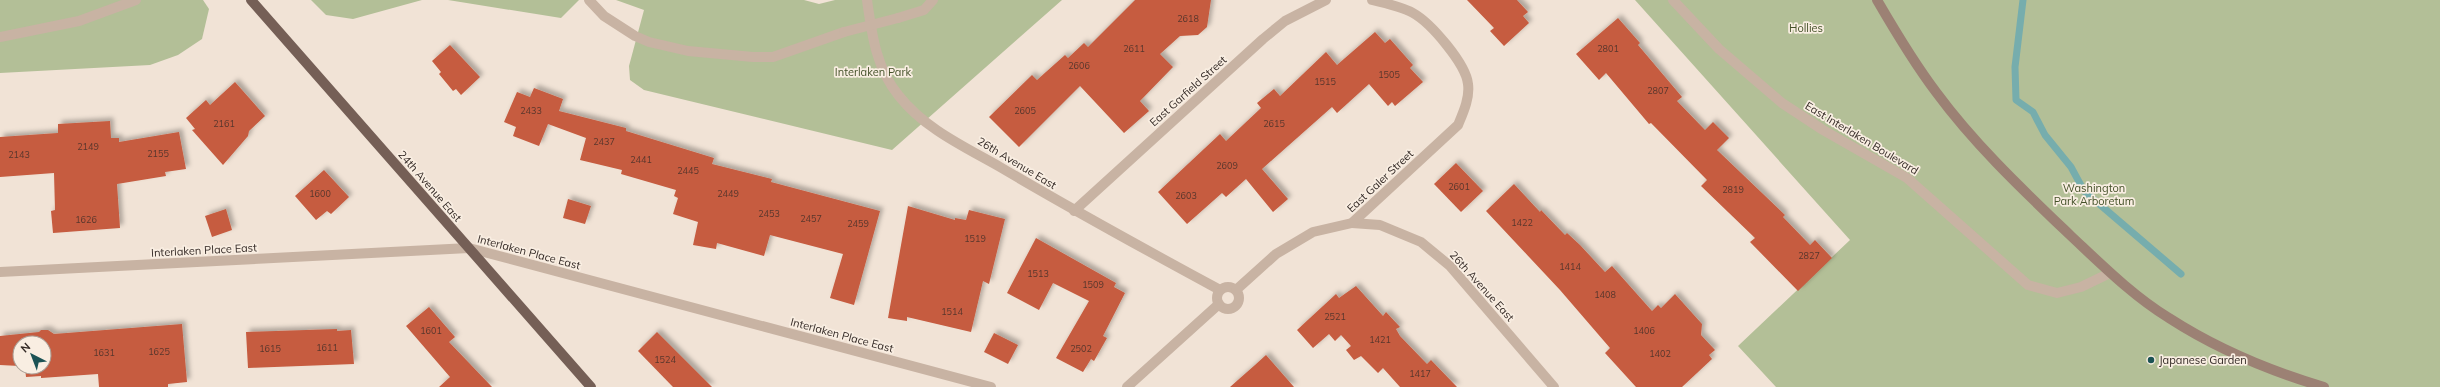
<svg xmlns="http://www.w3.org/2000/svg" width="2440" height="387" font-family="Mulish,sans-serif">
	<defs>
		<filter id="shadow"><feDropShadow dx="3.5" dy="-3.5" stdDeviation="2" flood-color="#0004"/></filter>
	</defs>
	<rect width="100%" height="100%" fill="#f1e3d6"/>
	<g fill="#b3bf97">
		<polygon points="0,0 203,0 209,9 202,39 178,55 150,65 0,73"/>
		<polygon points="311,0 422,0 353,19 326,15"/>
		<polygon points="448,0 579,0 561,18"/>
		<polygon points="616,0 804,0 819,4 835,0 1062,0 892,150 644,90 630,80 629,66 644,10"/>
		<polygon points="1635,0 2440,0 2440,387 1776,387 1738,346 1850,240"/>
	</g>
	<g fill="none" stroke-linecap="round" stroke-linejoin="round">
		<polyline stroke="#76adad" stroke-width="7" points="2023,0 2015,67 2016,100 2033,112 2045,135 2071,167 2084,191 2181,274"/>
	</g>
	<g fill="#c65b3f" filter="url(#shadow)">
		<polygon points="1135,0 1211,0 1207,27 1198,35 1180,36 1160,54 1173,67 1140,101 1149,111 1124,133 1080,86 1019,147 989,117 1032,75 1037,80 1065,55 1068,58 1084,43 1088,47"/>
		<polygon points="1467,0 1517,0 1528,12 1523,16 1529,23 1504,46 1490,31 1494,28"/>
		<polygon points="1618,18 1640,43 1638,45 1682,97 1677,101 1705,130 1713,122 1729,138 1717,150 1785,215 1783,217 1810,245 1815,240 1832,258 1798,291 1750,242 1755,238 1701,186 1707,180 1651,123 1649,124 1606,73 1599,80 1576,54"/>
		<polygon points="1375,32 1385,43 1390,39 1413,65 1410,68 1423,82 1395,106 1392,102 1388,106 1369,84 1337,113 1332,107 1262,169 1288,199 1273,212 1246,179 1226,197 1222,193 1187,224 1158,192 1220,134 1226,141 1261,108 1257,103 1274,89 1280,96 1326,52 1337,65"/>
		<polygon points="450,45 480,77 461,95 456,89 453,91 439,74 441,72 432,61"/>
		<polygon points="235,82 265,116 249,131 248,136 223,165 192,130 195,129 186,118 206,100 210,105"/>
		<polygon points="534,88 563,99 559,111 626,128 626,131 714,158 712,164 772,179 771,182 880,211 854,305 830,298 843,254 770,235 764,256 717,243 716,249 693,245 698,222 673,214 678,198 674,196 676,190 621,174 622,170 580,160 586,138 548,124 539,146 513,136 516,127 504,122 517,92 530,97"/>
		<polygon points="110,121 111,138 119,138 119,142 179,132 186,169 165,172 166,176 117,184 120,228 53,233 51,211 55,210 54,173 0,177 0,137 58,133 58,124"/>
		<polygon points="1456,163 1483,191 1461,212 1434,184"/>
		<polygon points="324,170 349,197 331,214 327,211 316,220 295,196"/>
		<polygon points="1514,184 1540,212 1541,210 1565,235 1567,233 1580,245 1605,272 1612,266 1652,311 1658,305 1661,308 1675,294 1702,324 1701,335 1715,350 1709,355 1712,359 1682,387 1636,387 1605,353 1610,348 1560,290 1486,211"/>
		<polygon points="568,199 591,206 585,224 563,218"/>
		<polygon points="908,206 955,220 955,218 966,220 969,210 1005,219 989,284 983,281 971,332 907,317 907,321 888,318"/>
		<polygon points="226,209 232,230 212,237 205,216"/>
		<polygon points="1036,238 1116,283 1114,287 1125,293 1103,336 1107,338 1094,361 1091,359 1083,372 1056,358 1089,301 1053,283 1039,310 1007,293"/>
		<polygon points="1356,286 1383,316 1386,312 1400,327 1396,329 1400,336 1427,364 1431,360 1457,387 1400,387 1383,368 1378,373 1361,356 1354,360 1346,350 1351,346 1341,335 1335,341 1329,334 1313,348 1297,330 1336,294 1339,298"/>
		<polygon points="429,307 455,337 449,342 492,387 439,387 450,377 406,326"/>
		<polygon points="182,324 187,382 168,384 168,387 99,387 98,374 41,378 41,376 26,377 25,367 44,367 44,343 20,343 20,366 0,365 0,336 39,332 41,330 48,330 54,334"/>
		<polygon points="337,329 337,331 351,330 354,364 248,368 246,332"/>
		<polygon points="657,332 712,387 673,387 638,351"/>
		<polygon points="994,333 1018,345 1008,364 984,352"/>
		<polygon points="1266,355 1294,387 1230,387 1255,365"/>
	</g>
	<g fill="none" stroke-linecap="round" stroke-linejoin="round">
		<g stroke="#c8b3a3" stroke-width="10">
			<polyline points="589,0 604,16 635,36 649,42 688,51 753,57 773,57 844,32"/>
			<path d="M867 0C872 35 876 68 899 96 925 129 965 147 1000 167 1073 210 1146 250 1220 290"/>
			<polyline points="1673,0 1719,49 1782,103 1823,130 1907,178 2028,285 2057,293 2081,287 2110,273"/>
			<polyline points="898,18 924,10 933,0"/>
			<polyline points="0,37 79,21 136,0"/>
			<polyline points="1074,211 1263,39 1285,21 1326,0"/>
			<polyline points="1352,223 1380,225 1421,242 1450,266 1554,387"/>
			<polyline points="0,272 469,248 991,387"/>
			<circle cx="1228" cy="298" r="11"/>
			<path d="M1236 290 1276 254 1313 232 1352 223 1458 125C1463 113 1470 98 1468 84 1466 64 1431 23 1413 13 1402 7 1385 3 1372 0"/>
			<polyline points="1127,387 1219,304"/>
		</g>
		<path stroke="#9c8174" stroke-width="10" d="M1877 0C1895 31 1914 63 1936 92 1975 145 2024 191 2071 236 2102 265 2133 296 2169 318 2217 349 2270 371 2324 387"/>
		<polyline stroke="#755f56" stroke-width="10" points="251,0 591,387"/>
		<polyline stroke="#c8b3a3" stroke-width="10" points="844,32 898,18"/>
	</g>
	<circle fill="#1b5254" stroke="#f9eee2" stroke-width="1.5" cx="2151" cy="360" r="4"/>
	<g text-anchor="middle" stroke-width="3.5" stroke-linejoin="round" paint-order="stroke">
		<g font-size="9" fill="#58362c">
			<text x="1188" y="22">2618</text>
			<text x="1134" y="52">2611</text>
			<text x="1608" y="52">2801</text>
			<text x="1079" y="69">2606</text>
			<text x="1389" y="78">1505</text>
			<text x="1325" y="85">1515</text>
			<text x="1658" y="94">2807</text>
			<text x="531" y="114">2433</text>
			<text x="1025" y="114">2605</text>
			<text x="224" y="127">2161</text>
			<text x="1274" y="127">2615</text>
			<text x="604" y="145">2437</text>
			<text x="88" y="150">2149</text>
			<text x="158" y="157">2155</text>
			<text x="19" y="158">2143</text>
			<text x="641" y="163">2441</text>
			<text x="1227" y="169">2609</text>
			<text x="688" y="174">2445</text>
			<text x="1459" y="190">2601</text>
			<text x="1733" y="193">2819</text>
			<text x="320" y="197">1600</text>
			<text x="728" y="197">2449</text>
			<text x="1186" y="199">2603</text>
			<text x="769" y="217">2453</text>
			<text x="811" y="222">2457</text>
			<text x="86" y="223">1626</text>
			<text x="1522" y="226">1422</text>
			<text x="858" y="227">2459</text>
			<text x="975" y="242">1519</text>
			<text x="1809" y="259">2827</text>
			<text x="1570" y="270">1414</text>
			<text x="1038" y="277">1513</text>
			<text x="1093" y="288">1509</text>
			<text x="1605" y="298">1408</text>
			<text x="952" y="315">1514</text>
			<text x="1335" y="320">2521</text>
			<text x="431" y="334">1601</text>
			<text x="1644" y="334">1406</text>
			<text x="1380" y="343">1421</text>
			<text x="327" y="351">1611</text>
			<text x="270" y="352">1615</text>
			<text x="1081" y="352">2502</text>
			<text x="159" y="355">1625</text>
			<text x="104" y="356">1631</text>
			<text x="1660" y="357">1402</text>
			<text x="665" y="363">1524</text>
			<text x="1420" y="377">1417</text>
		</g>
		<g font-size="11" fill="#445129" stroke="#f9eee2">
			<text x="1806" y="32">Hollies</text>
			<text x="873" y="76">Interlaken Park</text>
			<text x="2094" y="192">Washington<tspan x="2094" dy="13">Park Arboretum</tspan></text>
		</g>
		<g font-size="11" fill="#332925" stroke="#f9eee2">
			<text transform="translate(1188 91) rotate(-42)" y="4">East Garfield Street</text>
			<text transform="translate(1862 138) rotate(31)" y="4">East Interlaken Boulevard</text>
			<text transform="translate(1017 163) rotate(31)" y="4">26th Avenue East</text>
			<text transform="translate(1380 181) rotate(-43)" y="4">East Galer Street</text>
			<text transform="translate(430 186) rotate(49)" y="4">24th Avenue East</text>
			<text transform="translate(204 250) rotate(-3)" y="4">Interlaken Place East</text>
			<text transform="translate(529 252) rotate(15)" y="4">Interlaken Place East</text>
			<text transform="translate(1482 286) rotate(48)" y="4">26th Avenue East</text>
			<text transform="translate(842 335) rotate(15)" y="4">Interlaken Place East</text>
		</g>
		<g font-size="11" fill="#332925" stroke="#f9eee2" text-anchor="start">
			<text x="2159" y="364">Japanese Garden</text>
		</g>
	</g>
	<g transform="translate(32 355) rotate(318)"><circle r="19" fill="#f9eee2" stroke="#aa9f96"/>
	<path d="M0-3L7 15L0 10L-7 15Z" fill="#1b5254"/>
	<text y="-6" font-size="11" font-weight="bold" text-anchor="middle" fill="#332925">N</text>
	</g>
</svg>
